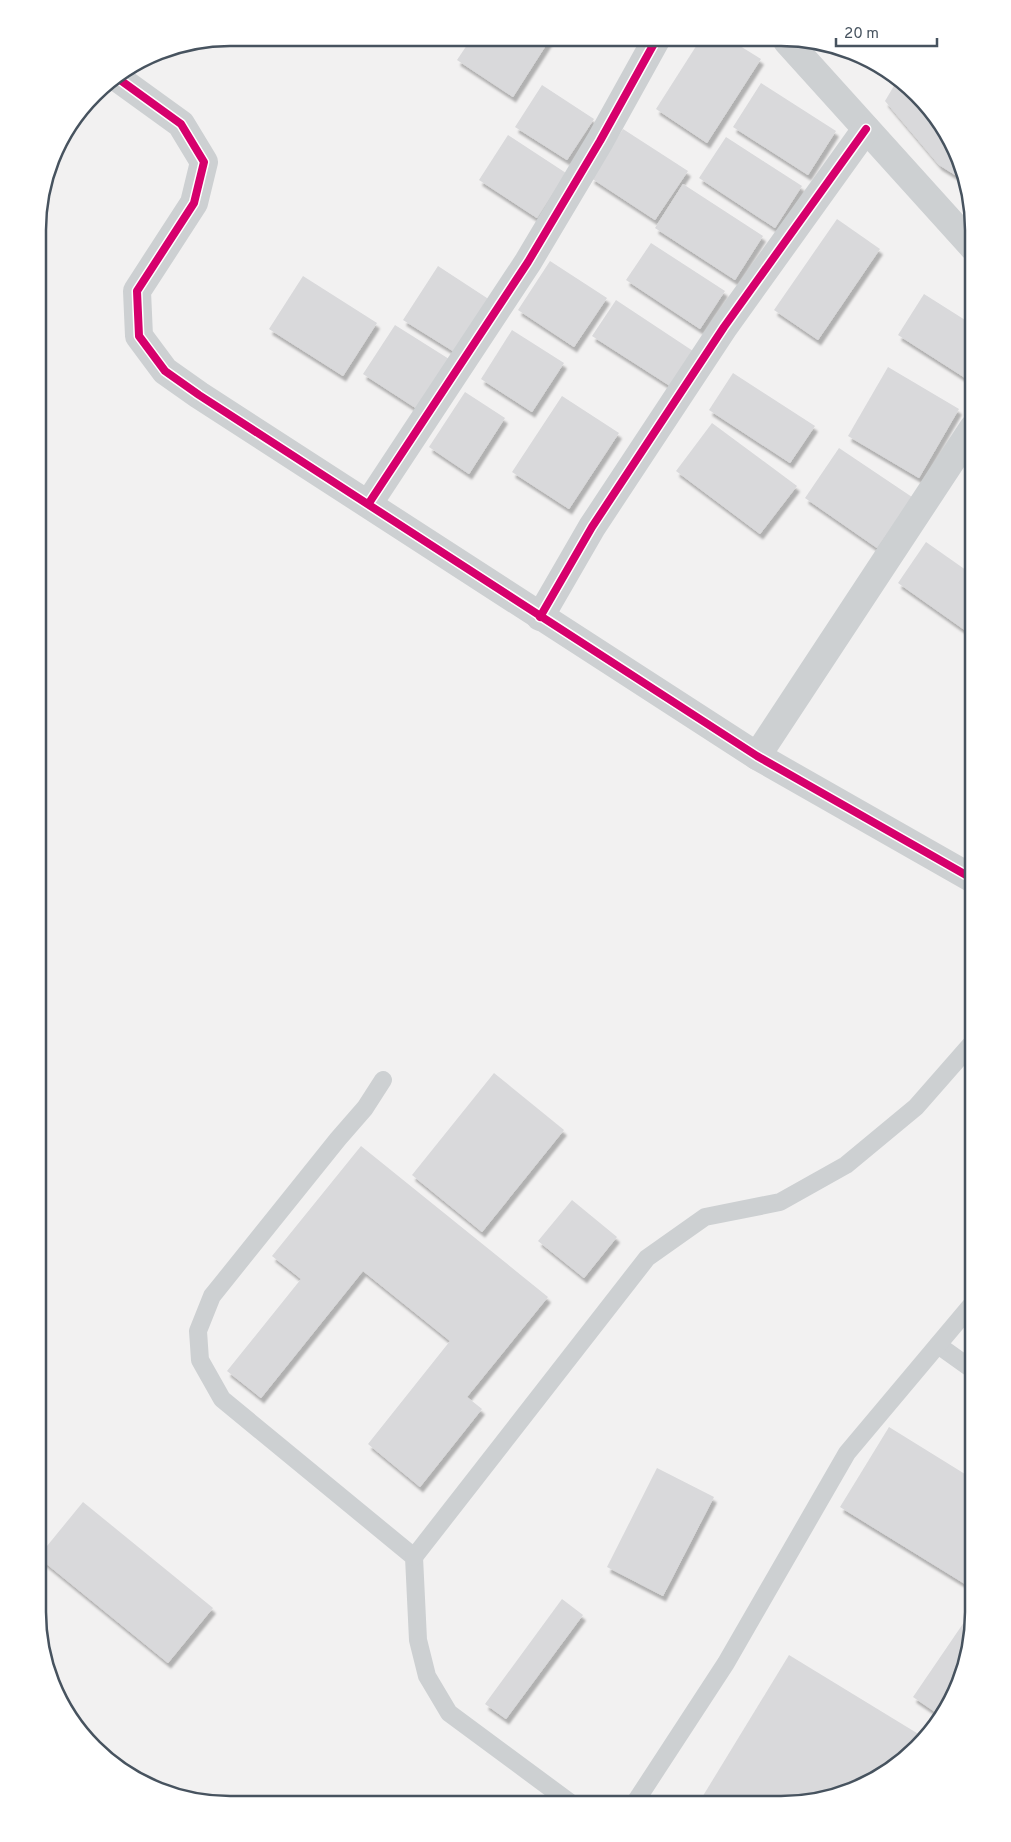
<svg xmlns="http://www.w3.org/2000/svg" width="1011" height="1842" font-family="Overpass,sans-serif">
	<defs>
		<filter id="shadow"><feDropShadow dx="3" dy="5.5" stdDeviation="1" flood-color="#0004"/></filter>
	</defs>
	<rect width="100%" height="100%" fill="#f2f1f1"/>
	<g fill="#d9d9db" filter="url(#shadow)">
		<polygon points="471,39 550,39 513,97 457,60"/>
		<polygon points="700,40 732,41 761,59 707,143 656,109"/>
		<polygon points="898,79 908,85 941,123 963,168 965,181 939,165 885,101"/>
		<polygon points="761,83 836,131 808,175 733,127"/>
		<polygon points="542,85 594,119 567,160 515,127"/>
		<polygon points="623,129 688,171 655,220 591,178"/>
		<polygon points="508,135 566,173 537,218 479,180"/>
		<polygon points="726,137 802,186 775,228 699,178"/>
		<polygon points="683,184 763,236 735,280 655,228"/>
		<polygon points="837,219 880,249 818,340 774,310"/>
		<polygon points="651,243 725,291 700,329 626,280"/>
		<polygon points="550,261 607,298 574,347 518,310"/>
		<polygon points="438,266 490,300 456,353 403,320"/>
		<polygon points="303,276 377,323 343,376 269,329"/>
		<polygon points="924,294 973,325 973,383 898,335"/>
		<polygon points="616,300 693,351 670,386 592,336"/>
		<polygon points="395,325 449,359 417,409 363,374"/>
		<polygon points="512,330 564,363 532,412 481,379"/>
		<polygon points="888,367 959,409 919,478 848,436"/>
		<polygon points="733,373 815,426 790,463 709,410"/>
		<polygon points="465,392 505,418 469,474 429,447"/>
		<polygon points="562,396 619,433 569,509 512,472"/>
		<polygon points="712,423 797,486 760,534 676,471"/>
		<polygon points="839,448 912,497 877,548 805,498"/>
		<polygon points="926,542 973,575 973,636 898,583"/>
		<polygon points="494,1073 564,1130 482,1232 412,1175"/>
		<polygon points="361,1146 548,1297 467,1397 482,1409 420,1487 368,1444 450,1341 363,1271 261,1398 227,1371 301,1279 272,1256"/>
		<polygon points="572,1200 617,1237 584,1278 538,1241"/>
		<polygon points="889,1427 973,1479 973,1570 965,1584 840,1507"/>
		<polygon points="657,1468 714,1497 663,1596 607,1567"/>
		<polygon points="83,1502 213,1608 168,1663 38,1557"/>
		<polygon points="562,1599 583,1615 506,1719 485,1704"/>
		<polygon points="973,1609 973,1625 963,1674 941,1716 913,1697"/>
		<polygon points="789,1655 925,1738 898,1765 843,1794 781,1805 698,1804"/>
	</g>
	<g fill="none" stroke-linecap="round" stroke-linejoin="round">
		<g stroke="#cdd0d2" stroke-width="18">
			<polyline points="383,1080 365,1108 338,1139 212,1296 198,1331 200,1360 222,1399 414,1557 418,1640 427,1676 449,1713 572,1804"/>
			<polyline points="938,1345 973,1370"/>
			<polyline points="414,1557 647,1258 705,1217 780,1202 846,1165 916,1107 973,1042"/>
			<polyline points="634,1804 726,1663 847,1453 973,1303"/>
		</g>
		<g stroke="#cdd0d2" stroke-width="28">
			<polyline points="787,41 973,247"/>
			<polyline points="116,77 181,124 204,162 194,203 137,291 139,336 165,371 199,395 757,756 973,879"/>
			<polyline points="369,503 528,262 600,141 656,40"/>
			<polyline points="540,617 592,527 724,327 866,129"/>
			<polyline points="757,756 973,428"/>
		</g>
		<defs>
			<g id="cycleway">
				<polyline points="116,77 181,124 204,162 194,203 137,291 139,336 165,371 199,395 757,756 973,879"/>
				<polyline points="369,503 528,262 600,141 656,40"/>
				<polyline points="540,617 592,527 724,327 866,129"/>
			</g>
		</defs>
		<use href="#cycleway" stroke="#fff" stroke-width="11"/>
		<use href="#cycleway" stroke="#d6006c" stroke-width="8"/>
	</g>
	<path d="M0 0H1011V1842H0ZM230 46H781A184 184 0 0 1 965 230V1612A184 184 0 0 1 781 1796H230A184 184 0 0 1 46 1612V230A184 184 0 0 1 230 46Z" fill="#fff" fill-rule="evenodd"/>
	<path fill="none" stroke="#47535f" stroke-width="2.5" d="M230 46H781A184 184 0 0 1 965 230V1612A184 184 0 0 1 781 1796H230A184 184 0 0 1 46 1612V230A184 184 0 0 1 230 46Z"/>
	<path d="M836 38v8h101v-8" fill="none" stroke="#47535f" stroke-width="2.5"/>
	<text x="844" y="38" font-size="15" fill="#47535f" stroke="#ffffff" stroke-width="4" paint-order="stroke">20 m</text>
</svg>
